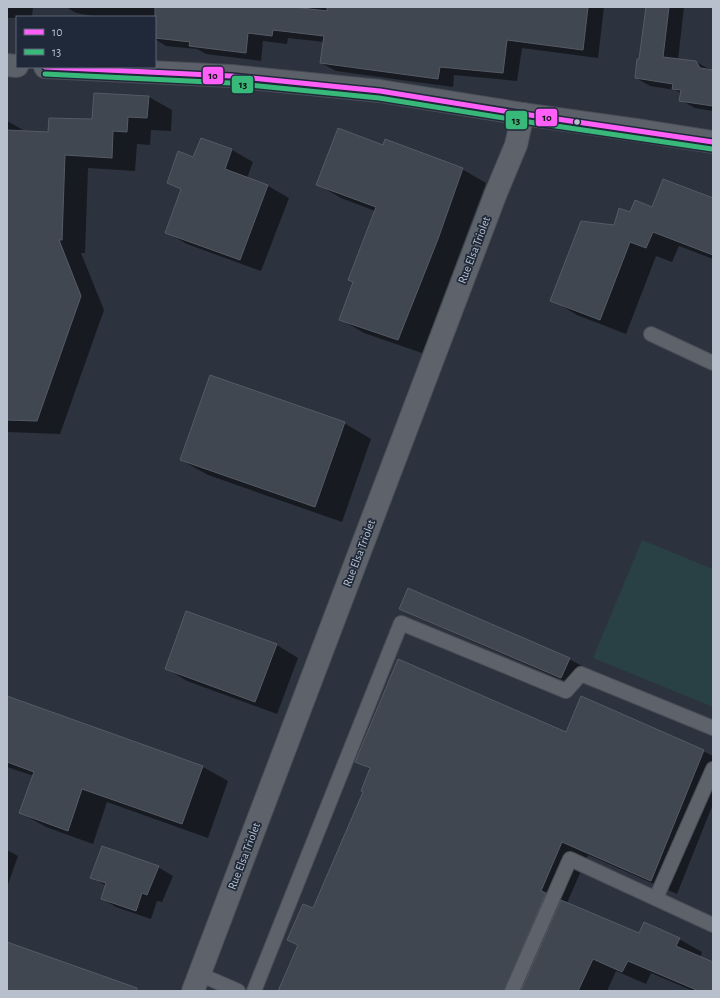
<svg xmlns="http://www.w3.org/2000/svg" width="720" height="998" font-family="'Alegreya Sans',sans-serif">
	<rect width="100%" height="100%" fill="#2c333e"/>
	<polygon fill="#294045" points="642,540 713,569 713,707 593,658"/>
	<g fill="#0007">
		<polygon points="7,7 33,7 32,17 7,18"/>
		<polygon points="66,7 604,7 598,58 522,48 517,81 454,75 453,87 336,71 321,63 324,42 288,38 287,44 263,41 261,61 206,54 197,49 166,46 155,39 155,17 98,17 76,13"/>
		<polygon points="647,7 684,7 678,60 696,62 713,71 713,111 695,108 680,100 681,93 675,90 650,86 636,78 640,60"/>
		<polygon points="95,95 149,97 172,110 171,131 151,130 150,145 137,144 135,171 88,168 85,253 81,253 104,310 60,434 7,432 7,121 30,134 49,133 93,120"/>
		<polygon points="202,139 232,150 253,162 247,178 268,186 289,198 261,271 187,244 166,232 182,190 168,182 194,158"/>
		<polygon points="462,169 486,183 422,353 364,333 340,319 354,282 349,280 375,211 341,198 317,184"/>
		<polygon points="713,199 713,259 679,246 672,262 656,256 626,334 577,315 552,300 614,227 631,214 653,209"/>
		<polygon points="344,423 371,439 342,522 208,475 181,460"/>
		<polygon points="401,608 569,659 582,666 574,685 414,616"/>
		<polygon points="186,612 277,645 298,658 277,714 187,681 166,668"/>
		<polygon points="7,697 203,767 228,781 208,838 107,802 93,844 46,827 21,813 34,776 7,767"/>
		<polygon points="566,733 703,751 713,756 713,804 677,894 588,855 567,903 639,934 679,939 702,952 700,958 713,963 713,991 693,991 651,973 646,984 616,971 607,991 279,991 299,946 289,940 314,910 364,792 371,770 356,761"/>
		<polygon points="7,850 18,856 7,887"/>
		<polygon points="158,867 173,876 162,902 157,901 151,919 116,907 102,899 106,886 92,877"/>
	</g>
	<g fill="#414750" stroke="#555b65">
		<polygon points="155,7 293,7 327,11 327,7 588,7 583,50 507,40 503,73 440,67 438,79 320,63 324,36 273,30 272,36 248,33 246,53 189,46 190,42 155,38"/>
		<polygon points="646,7 669,7 663,57 696,61 700,68 713,70 713,106 679,101 681,90 672,89 673,84 635,78 637,59 639,59"/>
		<polygon points="94,93 149,96 147,118 128,117 127,132 113,131 112,158 65,155 62,240 59,240 81,296 37,421 7,420 7,130 48,132 49,118 92,119"/>
		<polygon points="338,128 383,145 385,139 463,168 438,239 398,340 339,320 353,282 348,280 376,207 316,185"/>
		<polygon points="201,138 232,149 225,169 268,185 240,260 165,233 181,189 167,183 178,151 193,157"/>
		<polygon points="663,179 713,198 713,255 653,232 646,248 630,242 600,320 550,301 581,221 614,225 619,208 630,212 635,200 652,207"/>
		<polygon points="210,375 345,422 315,507 180,460"/>
		<polygon points="408,588 570,658 561,678 399,609"/>
		<polygon points="186,611 277,644 255,702 165,669"/>
		<polygon points="398,659 566,732 581,696 704,750 651,881 562,842 541,891 546,893 504,991 278,991 298,945 287,940 303,904 313,908 363,792 361,791 370,768 355,762"/>
		<polygon points="7,696 203,766 182,824 82,789 68,831 19,813 34,772 7,762"/>
		<polygon points="102,846 159,866 147,895 142,893 136,911 101,899 106,883 90,878"/>
		<polygon points="561,900 639,933 644,922 680,938 676,946 713,962 713,991 699,991 628,961 622,972 593,959 578,991 521,991"/>
		<polygon points="7,942 137,988 137,991 7,991"/>
	</g>
	<g fill="none" stroke-linecap="round" stroke-linejoin="round">
		<defs>
			<g id="lane">
				<polyline points="651,334 713,363"/>
				<polyline points="656,898 713,769"/>
				<polyline points="199,974 238,991"/>
				<polyline points="254,991 401,623 566,691 581,674 713,728"/>
				<polyline points="512,991 570,859 713,925"/>
			</g>
			<polyline id="street" points="193,991 496,193 516,145 523,114"/>
			<g id="secondary">
				<polyline points="7,65 17,66"/>
				<polyline points="45,67 231,76 380,91 523,114 636,130 713,142"/>
			</g>
		</defs>
		<use href="#lane" stroke="#494e56" stroke-width="16"/>
		<use href="#street" stroke="#494e56" stroke-width="24"/>
		<use href="#secondary" stroke="#494e56" stroke-width="24"/>
		<use href="#lane" stroke="#5d626b" stroke-width="14"/>
		<use href="#street" stroke="#5d626b" stroke-width="22"/>
		<use href="#secondary" stroke="#5c6169" stroke-width="22"/>
		<defs>
			<polyline id="bus-1" points="45,67 231,76 380,91 523,114 713,142"/>
			<polyline id="bus-2" points="45,74 230,83 379,98 522,121 712,149"/>
		</defs>
		<use href="#bus-1" stroke="#1f2939" stroke-width="8"/>
		<use href="#bus-2" stroke="#1f2939" stroke-width="8"/>
		<use href="#bus-1" stroke="#ff5ff9" stroke-width="5"/>
		<use href="#bus-2" stroke="#38b97a" stroke-width="5"/>
	</g>
	<circle fill="#b8c0cd" stroke="#1f2939" stroke-width="1.5" cx="577" cy="122" r="3.5"/>
	<g text-anchor="middle" stroke-width="3.5" stroke-linejoin="round" paint-order="stroke">
		<g font-size="12" fill="#b8c0cd" stroke="#1f2939">
			<text transform="translate(474 250) rotate(-69)" y="4">Rue Elsa Triolet</text>
			<text transform="translate(359 553) rotate(-69)" y="4">Rue Elsa Triolet</text>
			<text transform="translate(244 856) rotate(-69)" y="4">Rue Elsa Triolet</text>
		</g>
	</g>
	<g stroke="#1f2939" stroke-width="1.5">
		<rect x="202" y="66" width="22" height="19" rx="4" fill="#ff5ff9"/>
		<rect x="231" y="75" width="23" height="19" rx="4" fill="#38b97a"/>
		<rect x="535" y="108" width="23" height="19" rx="4" fill="#ff5ff9"/>
		<rect x="505" y="110" width="23" height="20" rx="4" fill="#38b97a"/>
	</g>
	<g font-size="11" text-anchor="middle" font-weight="bold" fill="#111">
		<text x="213" y="79">10</text>
		<text x="243" y="88">13</text>
		<text x="547" y="121">10</text>
		<text x="516" y="124">13</text>
	</g>
	<rect width="720" height="998" fill="none" stroke="#b8c0cd" stroke-width="16"/>
	<rect x="16" y="16" width="140" height="52" fill="#1f2939" stroke="#5c6574"/>
	<rect x="24" y="29" width="20" height="6" fill="#ff5ff9" stroke="#5c6574"/>
	<text x="52" y="36" font-size="12" fill="#b8c0cd">10</text>
	<rect x="24" y="49" width="20" height="6" fill="#38b97a" stroke="#5c6574"/>
	<text x="52" y="56" font-size="12" fill="#b8c0cd">13</text>
</svg>
